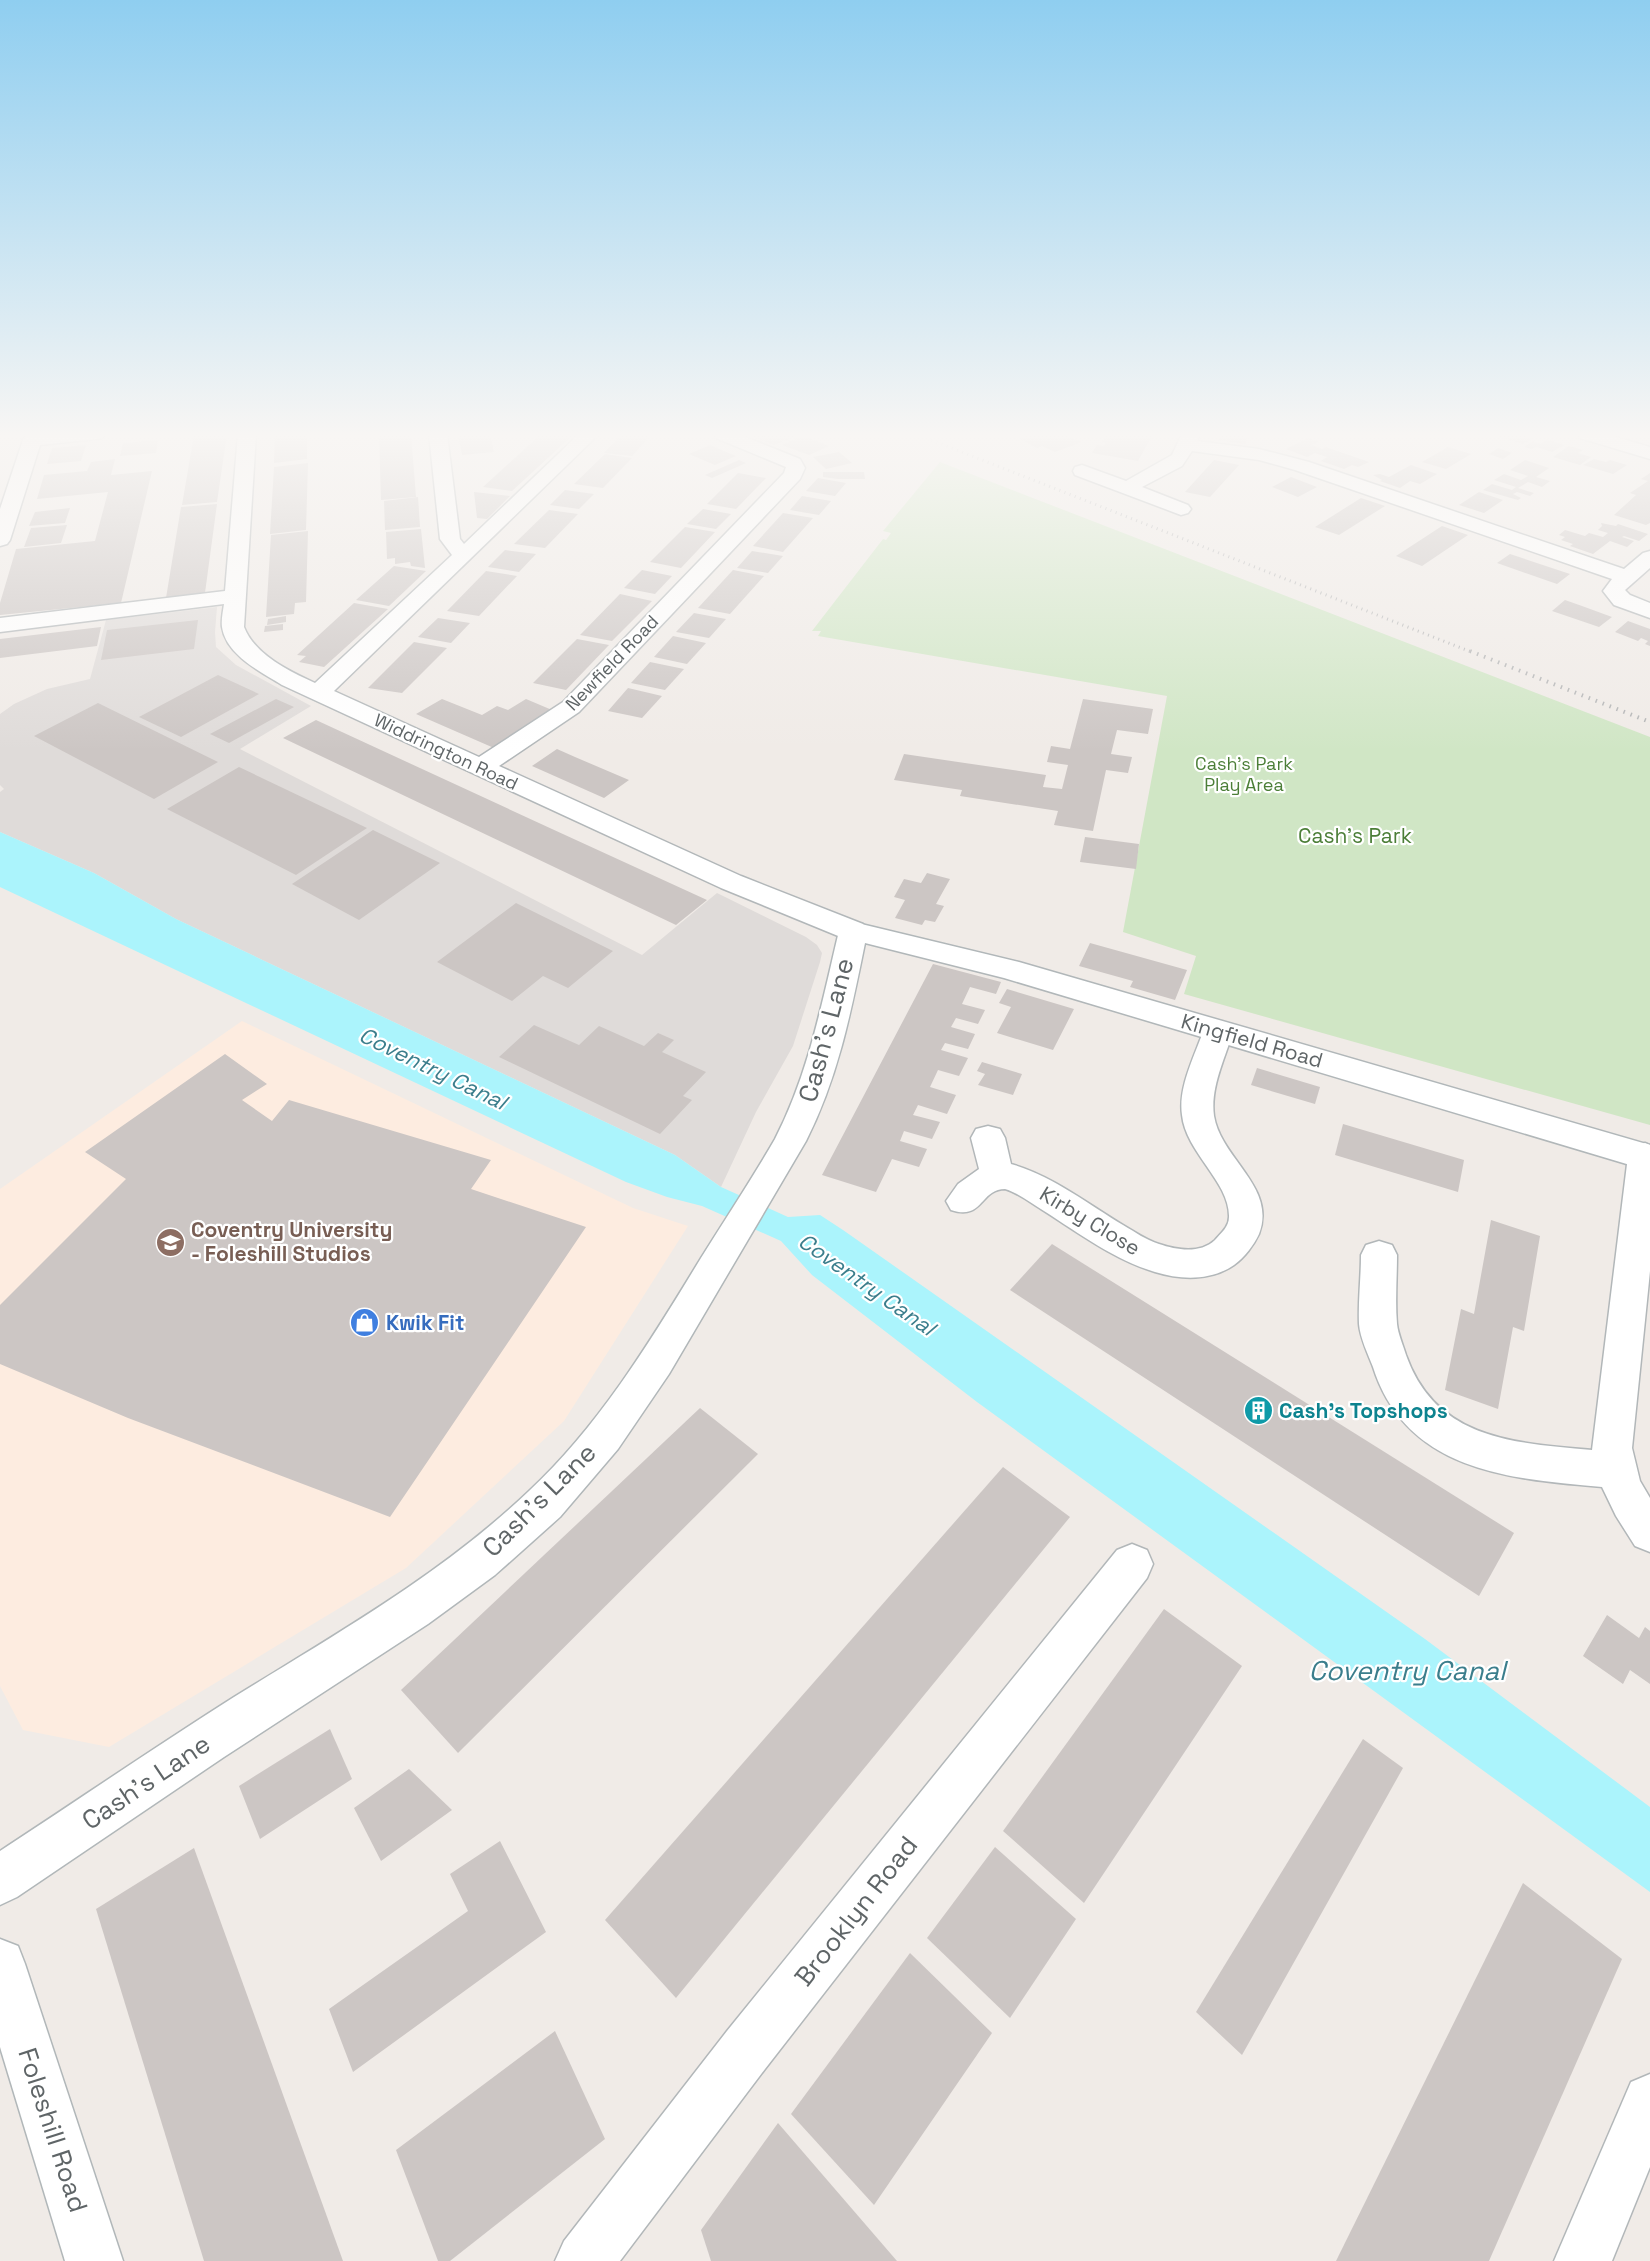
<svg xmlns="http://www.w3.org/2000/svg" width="1650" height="2261" font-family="'Space Grotesk',sans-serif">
	<rect width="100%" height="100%" fill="#f0ebe7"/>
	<polygon fill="#fdece0" points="242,1021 633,1208 688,1226 564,1421 406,1568 109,1747 23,1730 0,1686 0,1189"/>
	<polygon fill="#dfdbd9" points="217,607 215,632 216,647 236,665 311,706 240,749 642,955 717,893 806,937 817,945 822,953 820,962 793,1046 756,1112 721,1187 675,1155 176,919 94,873 0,832 0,792 4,789 0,785 0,714 14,704 47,689 90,679 106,620"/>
	<polygon fill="#d0e6c5" points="940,462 1650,737 1650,1125 1184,994 1196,956 1123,932 1167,696 818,636 821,631 812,631 883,539 886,540 891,533 883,531"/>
	<polygon fill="#abf4fc" points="0,832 94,873 176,919 675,1155 721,1187 788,1217 820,1215 843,1230 1425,1639 1650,1807 1650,1892 977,1402 812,1275 781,1241 702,1206 667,1197 626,1182 0,887"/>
	<g fill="#ccc6c4">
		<polygon points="227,434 217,502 182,505 194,435"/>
		<polygon points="275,434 307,434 307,459 274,463"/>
		<polygon points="379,434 411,434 416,497 381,500"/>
		<polygon points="458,434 490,434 494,452 462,455"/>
		<polygon points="541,434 574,434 512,491 483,487"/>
		<polygon points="622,434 652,434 632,456 604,453"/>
		<polygon points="751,434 787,434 794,437 774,445 747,435"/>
		<polygon points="1032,434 1063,434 1082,442 1055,452 1042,446 1037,448 1020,439"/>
		<polygon points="1107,434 1153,434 1138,461 1092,453 1097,445 1103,446 1106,443 1102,442"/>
		<polygon points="1221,434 1228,434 1248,437 1245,444 1218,440"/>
		<polygon points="1500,434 1518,434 1532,439 1523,444 1497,436"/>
		<polygon points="802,436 816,441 829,446 809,455 782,445"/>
		<polygon points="1308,438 1319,442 1311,445 1322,449 1326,447 1369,462 1358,467 1352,465 1344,469 1321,461 1327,457 1315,453 1307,457 1286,449"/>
		<polygon points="1547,439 1564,445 1552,452 1536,447 1532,449 1524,447 1533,441 1541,444"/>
		<polygon points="158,440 156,453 120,456 123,443"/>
		<polygon points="86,445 81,461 47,464 52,448"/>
		<polygon points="710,445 724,451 736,456 715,465 689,454"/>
		<polygon points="1569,446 1583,450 1578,453 1591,457 1580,465 1553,457"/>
		<polygon points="1448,447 1471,454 1446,469 1422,462"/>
		<polygon points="1498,448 1512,453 1503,459 1489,454"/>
		<polygon points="839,452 852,463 826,469 813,457"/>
		<polygon points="605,454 632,458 603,488 574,484"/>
		<polygon points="115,459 111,475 152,471 121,603 0,615 0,603 16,549 95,541 108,492 37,499 44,475 87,471 91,462"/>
		<polygon points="1594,459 1606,462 1610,460 1627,465 1613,474 1583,465"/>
		<polygon points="739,460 746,463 712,478 705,475"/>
		<polygon points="1214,460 1239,465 1210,497 1185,492"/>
		<polygon points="1525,460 1549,468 1536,477 1550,481 1542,487 1528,482 1518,488 1534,493 1530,496 1517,492 1513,494 1521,498 1518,500 1483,490 1492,484 1512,490 1516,487 1494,480 1504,474 1521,480 1528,476 1510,470"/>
		<polygon points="308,463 306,530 270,534 274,467"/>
		<polygon points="1411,465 1437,474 1420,484 1410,481 1400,488 1380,481 1382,480 1373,475 1380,474 1389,477"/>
		<polygon points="823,472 864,472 865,479 838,479 823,477"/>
		<polygon points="738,473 766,478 736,509 707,504"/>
		<polygon points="1650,473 1650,523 1646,525 1614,515 1636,495 1630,493 1648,481 1641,479"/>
		<polygon points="1291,477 1317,487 1298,497 1272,487"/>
		<polygon points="818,478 846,483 835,496 806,491"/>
		<polygon points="565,490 594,494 579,509 550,505"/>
		<polygon points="474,492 510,496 487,519 477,518"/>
		<polygon points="1479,492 1503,500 1484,513 1459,505"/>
		<polygon points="802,496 831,501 819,515 790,510"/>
		<polygon points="418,497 420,527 385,530 384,501"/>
		<polygon points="1361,498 1385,506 1339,535 1315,527"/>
		<polygon points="217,504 205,593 166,598 181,507"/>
		<polygon points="70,508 65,523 29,526 35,512"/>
		<polygon points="703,509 731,514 716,529 687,524"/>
		<polygon points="549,510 578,514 545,548 514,544"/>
		<polygon points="783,513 813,518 783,552 753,546"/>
		<polygon points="1601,523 1616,526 1618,524 1648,534 1639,541 1624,536 1622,537 1634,541 1627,547 1610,541 1593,554 1570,546 1573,544 1561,540 1565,537 1559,535 1565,530 1585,536 1589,533 1603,537 1608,533 1598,530 1602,526"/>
		<polygon points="67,525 61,543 24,547 31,528"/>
		<polygon points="1442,526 1468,535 1422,566 1396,556"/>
		<polygon points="685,527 715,532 681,568 650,562"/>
		<polygon points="421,529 425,568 411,566 410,562 395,564 395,558 387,559 386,532"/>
		<polygon points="308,531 306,602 295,603 294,614 266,617 271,535"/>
		<polygon points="505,550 536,554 519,572 488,567"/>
		<polygon points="752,551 783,556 768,573 737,568"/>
		<polygon points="1510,554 1570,574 1557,584 1497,563"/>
		<polygon points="394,566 426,571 389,606 356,600"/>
		<polygon points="642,570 672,576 655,594 624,588"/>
		<polygon points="733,570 764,576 730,614 698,608"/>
		<polygon points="486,571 517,576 479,616 447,611"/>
		<polygon points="620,594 652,601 612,641 580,635"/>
		<polygon points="1565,600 1582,606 1612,617 1599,627 1552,611"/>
		<polygon points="354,603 388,609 324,667 299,662 306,656 297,655"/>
		<polygon points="694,613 726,619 709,638 676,632"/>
		<polygon points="286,616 286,622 267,625 268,619"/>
		<polygon points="438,618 470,623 451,643 418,637"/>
		<polygon points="198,620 194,649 101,660 107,630"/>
		<polygon points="1628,621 1650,629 1650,646 1645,644 1648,641 1641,638 1638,641 1615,632"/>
		<polygon points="283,624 283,630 264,632 265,626"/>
		<polygon points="101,627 97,646 0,658 0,639"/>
		<polygon points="673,636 706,643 687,664 654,657"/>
		<polygon points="577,639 609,645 566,690 533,683"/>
		<polygon points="414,642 447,648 402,693 368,688"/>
		<polygon points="650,662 684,669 665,690 631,683"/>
		<polygon points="218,675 259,694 181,737 139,717"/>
		<polygon points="628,688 662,696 642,718 608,711"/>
		<polygon points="276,699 294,707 229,743 210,734"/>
		<polygon points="442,699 482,715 497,706 508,710 526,699 552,710 494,748 416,714"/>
		<polygon points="1083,699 1153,709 1148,734 1117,730 1111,754 1132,757 1128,773 1106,770 1093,831 1054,825 1058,811 960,796 962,790 894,780 904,754 1046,775 1043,787 1062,789 1068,765 1047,762 1051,746 1070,749"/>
		<polygon points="98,703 218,762 154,799 34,736"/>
		<polygon points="316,720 552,829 707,900 676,925 283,738"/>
		<polygon points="557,749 575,757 629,780 604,798 532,766"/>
		<polygon points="239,767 367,828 296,875 167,809"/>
		<polygon points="373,830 440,863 359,920 292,884"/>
		<polygon points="1085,837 1139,844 1136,869 1080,862"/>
		<polygon points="927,873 950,879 936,904 944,906 935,922 925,920 922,925 895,918 905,900 894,897 904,879 921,883"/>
		<polygon points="516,903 613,951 568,988 543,976 512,1001 437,962"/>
		<polygon points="1090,943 1187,970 1175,1000 1130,987 1133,981 1079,966"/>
		<polygon points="933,964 1001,982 996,994 970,987 962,1004 985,1010 978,1024 956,1018 951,1027 975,1034 968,1049 945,1043 941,1050 968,1058 959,1076 938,1070 930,1087 956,1095 947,1114 918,1105 913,1115 940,1122 932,1139 904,1131 900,1141 927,1149 919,1167 892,1159 876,1192 822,1175"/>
		<polygon points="1007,989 1074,1009 1053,1050 997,1033 1011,1007 999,1003"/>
		<polygon points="534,1025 579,1045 599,1026 644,1046 658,1033 674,1040 662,1052 706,1072 683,1096 692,1100 660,1134 499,1057"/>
		<polygon points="225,1054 267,1084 242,1100 272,1121 289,1100 491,1160 471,1189 586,1227 390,1517 128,1418 0,1364 0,1305 126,1179 85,1152"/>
		<polygon points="982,1062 1022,1074 1013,1095 978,1085 985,1074 977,1071"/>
		<polygon points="1257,1068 1320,1087 1315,1104 1251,1085"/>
		<polygon points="1343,1124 1464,1160 1458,1192 1335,1155"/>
		<polygon points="1491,1220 1540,1236 1524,1331 1513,1327 1498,1409 1445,1390 1461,1309 1474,1314"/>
		<polygon points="1052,1244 1514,1533 1479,1596 1010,1290"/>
		<polygon points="700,1408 758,1454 458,1753 401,1690"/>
		<polygon points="1003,1467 1070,1517 676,1998 605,1920"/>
		<polygon points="1164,1609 1242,1666 1084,1903 1003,1831"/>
		<polygon points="1607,1615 1639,1638 1645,1627 1650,1631 1650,1684 1630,1670 1623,1684 1583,1656"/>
		<polygon points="330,1729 352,1779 260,1839 239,1786"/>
		<polygon points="1363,1739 1403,1768 1242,2055 1196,2012"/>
		<polygon points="409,1769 452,1810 381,1861 354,1808"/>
		<polygon points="500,1841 546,1932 353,2072 329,2009 468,1911 450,1874"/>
		<polygon points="995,1847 1076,1919 1010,2018 927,1938"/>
		<polygon points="194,1848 343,2261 204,2261 96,1909"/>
		<polygon points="1523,1883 1622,1959 1489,2261 1336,2261"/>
		<polygon points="910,1953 992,2033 874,2205 791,2114"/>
		<polygon points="555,2031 605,2139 450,2261 438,2261 396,2150"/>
		<polygon points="778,2123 897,2261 711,2261 701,2230"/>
	</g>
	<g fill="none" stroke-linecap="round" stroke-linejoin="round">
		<defs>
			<g id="street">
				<polygon points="37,434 105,434 102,438 96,439 40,445 10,540 7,544 0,546 0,509 23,440 26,436"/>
				<path d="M238 434H256L244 627C255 655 289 671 315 683L452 555 440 539 429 434H447L460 539 464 544 579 434H599L334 691 479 757 563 702 784 473 786 467 716 438 713 434H738L800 459 805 468 800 479 579 712 499 766 741 876 863 924 867 931 863 938 853 940 843 938 721 888 282 685C261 672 226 655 222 627 221 620 223 611 224 604L0 632V618L225 591Z"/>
				<polygon points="1182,434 1200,434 1197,441 1259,449 1309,462 1624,569 1643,553 1650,551 1650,568 1625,590 1630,595 1650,603 1650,618 1614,605 1603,591 1612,579 1295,470 1259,460 1192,451 1182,466 1142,487 1188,505 1191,509 1188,513 1181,515 1075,475 1073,471 1075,467 1082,465 1126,481 1172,455"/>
				<polygon points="1577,434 1606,434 1650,447 1650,459 1580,438"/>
				<path d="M1218 1021 1229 1024 1233 1032C1225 1058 1210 1088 1214 1116 1221 1159 1277 1187 1259 1234 1254 1245 1244 1258 1234 1265 1211 1281 1181 1280 1155 1272 1115 1260 1080 1234 1044 1211 1032 1204 1019 1193 1005 1189 980 1189 983 1221 951 1210L946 1201 958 1184 979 1169 971 1138 976 1129 988 1126 1000 1129 1005 1138 1011 1164C1051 1175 1088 1204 1123 1225 1135 1232 1146 1240 1159 1244 1177 1250 1200 1254 1215 1240 1221 1233 1229 1227 1229 1217 1230 1182 1186 1153 1182 1115 1178 1088 1194 1057 1203 1032L1207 1024Z"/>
				<path d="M1645 1143 1650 1145V1271L1632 1448 1640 1481 1650 1498V1552L1635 1546 1616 1516 1602 1487C1509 1479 1406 1471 1373 1367 1368 1354 1360 1338 1359 1324 1358 1301 1361 1278 1361 1255L1366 1245 1379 1241 1392 1245 1397 1255C1397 1278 1395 1301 1397 1324 1398 1334 1403 1345 1406 1355 1436 1440 1515 1443 1592 1450L1628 1156 1633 1147Z"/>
				<polygon points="1132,1544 1147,1550 1153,1564 1147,1578 765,2069 620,2261 555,2261 564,2241 727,2031 1117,1550"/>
				<polygon points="1650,2074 1650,2167 1612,2261 1554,2261 1631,2082"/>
			</g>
			<g id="secondary">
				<path d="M853 922 1019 962 1650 1145V1171L1004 978 865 943C851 1012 838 1078 806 1141L669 1374 618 1449 560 1517 495 1575 428 1624 224 1757 17 1897 0 1905V1851C78 1800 155 1747 234 1697 336 1634 442 1574 529 1491 600 1425 651 1340 701 1258 726 1218 752 1179 775 1139 809 1073 822 1002 839 931L843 924Z"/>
				<polygon points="0,1939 18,1946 25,1964 123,2261 65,2261 0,2047"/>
			</g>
		</defs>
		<use href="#street" stroke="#b2b7b9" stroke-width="3"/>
		<use href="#secondary" stroke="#b1b7b9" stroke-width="3"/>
		<use href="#street" fill="#fff" fill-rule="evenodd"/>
		<use href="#secondary" fill="#fff" fill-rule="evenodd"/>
		<polyline stroke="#b3b4b5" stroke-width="3" stroke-dasharray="1 4.5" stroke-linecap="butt" points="916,434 1474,653"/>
		<polyline stroke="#b3b4b5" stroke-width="4" stroke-dasharray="1.5 6" stroke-linecap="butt" points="1470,651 1650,722"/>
	</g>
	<linearGradient id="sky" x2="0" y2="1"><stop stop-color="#8fcef0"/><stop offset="0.58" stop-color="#f8f6f4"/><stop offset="1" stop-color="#f8f6f4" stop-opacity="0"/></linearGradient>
	<rect width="1650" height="751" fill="url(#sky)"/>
	<defs>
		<symbol id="university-disc" viewBox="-11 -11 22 22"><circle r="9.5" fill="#8d6e63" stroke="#fff"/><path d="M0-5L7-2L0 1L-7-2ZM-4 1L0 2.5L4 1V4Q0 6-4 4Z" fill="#fff"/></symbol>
		<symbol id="shop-disc" viewBox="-11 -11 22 22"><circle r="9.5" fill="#3f7fe0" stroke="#fff"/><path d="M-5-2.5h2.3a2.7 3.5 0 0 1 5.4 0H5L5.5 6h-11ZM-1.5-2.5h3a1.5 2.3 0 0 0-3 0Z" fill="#fff"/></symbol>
		<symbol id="building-disc" viewBox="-11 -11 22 22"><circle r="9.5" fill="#0f9aa8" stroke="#fff"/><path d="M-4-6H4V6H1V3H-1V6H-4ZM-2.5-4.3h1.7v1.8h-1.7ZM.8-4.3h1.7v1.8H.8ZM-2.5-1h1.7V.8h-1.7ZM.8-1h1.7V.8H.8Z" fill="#fff"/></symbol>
	</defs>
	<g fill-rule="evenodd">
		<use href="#university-disc" x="154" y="1226" width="33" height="33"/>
		<use href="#shop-disc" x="348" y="1306" width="33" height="33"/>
		<use href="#building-disc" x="1242" y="1394" width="33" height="33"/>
	</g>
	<g text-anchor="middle" stroke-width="4.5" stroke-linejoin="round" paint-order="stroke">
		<g font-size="18" fill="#5f6567" stroke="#fff">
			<text transform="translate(612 663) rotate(-46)" y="6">Newfield Road</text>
			<text transform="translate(446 752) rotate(25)" y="6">Widdrington Road</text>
		</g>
		<g font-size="18" fill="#4b7e37" stroke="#fff">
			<text x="1244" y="770">Cash's Park<tspan x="1244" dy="21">Play Area</tspan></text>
		</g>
		<g font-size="21" fill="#4b7e37" stroke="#fff">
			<text x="1355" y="843">Cash's Park</text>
		</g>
		<g font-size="21" fill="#5f6567" stroke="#fff">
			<text transform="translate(1252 1041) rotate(16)" y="7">Kingfield Road</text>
			<text transform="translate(1090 1221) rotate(31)" y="7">Kirby Close</text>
		</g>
		<g font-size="21" font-weight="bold" fill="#785e54" stroke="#fff" text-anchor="start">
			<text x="191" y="1237">Coventry University<tspan x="191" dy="24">- Foleshill Studios</tspan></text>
		</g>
		<g font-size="21" font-weight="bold" fill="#366cbe" stroke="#fff" text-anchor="start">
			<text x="386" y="1330">Kwik Fit</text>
		</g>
		<g font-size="21" font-weight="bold" fill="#0d838f" stroke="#fff" text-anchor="start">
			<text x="1279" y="1418">Cash's Topshops</text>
		</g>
		<g font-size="22" font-style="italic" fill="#3b7e8c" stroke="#fff">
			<text transform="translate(433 1068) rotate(26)" y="8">Coventry Canal</text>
			<text transform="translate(867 1284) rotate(35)" y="8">Coventry Canal</text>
		</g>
		<g font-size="26" fill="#5f6567" stroke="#fff">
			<text transform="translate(826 1030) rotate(-75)" y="9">Cash's Lane</text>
			<text transform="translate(539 1500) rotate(-45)" y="9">Cash's Lane</text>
			<text transform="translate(146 1782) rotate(-34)" y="9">Cash's Lane</text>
			<text transform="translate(856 1911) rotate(-52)" y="9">Brooklyn Road</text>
			<text transform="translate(53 2130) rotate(72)" y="9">Foleshill Road</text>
		</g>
		<g font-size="27" font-style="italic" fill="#3b7e8c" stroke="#fff">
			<text x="1407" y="1680">Coventry Canal</text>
		</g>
	</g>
</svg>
